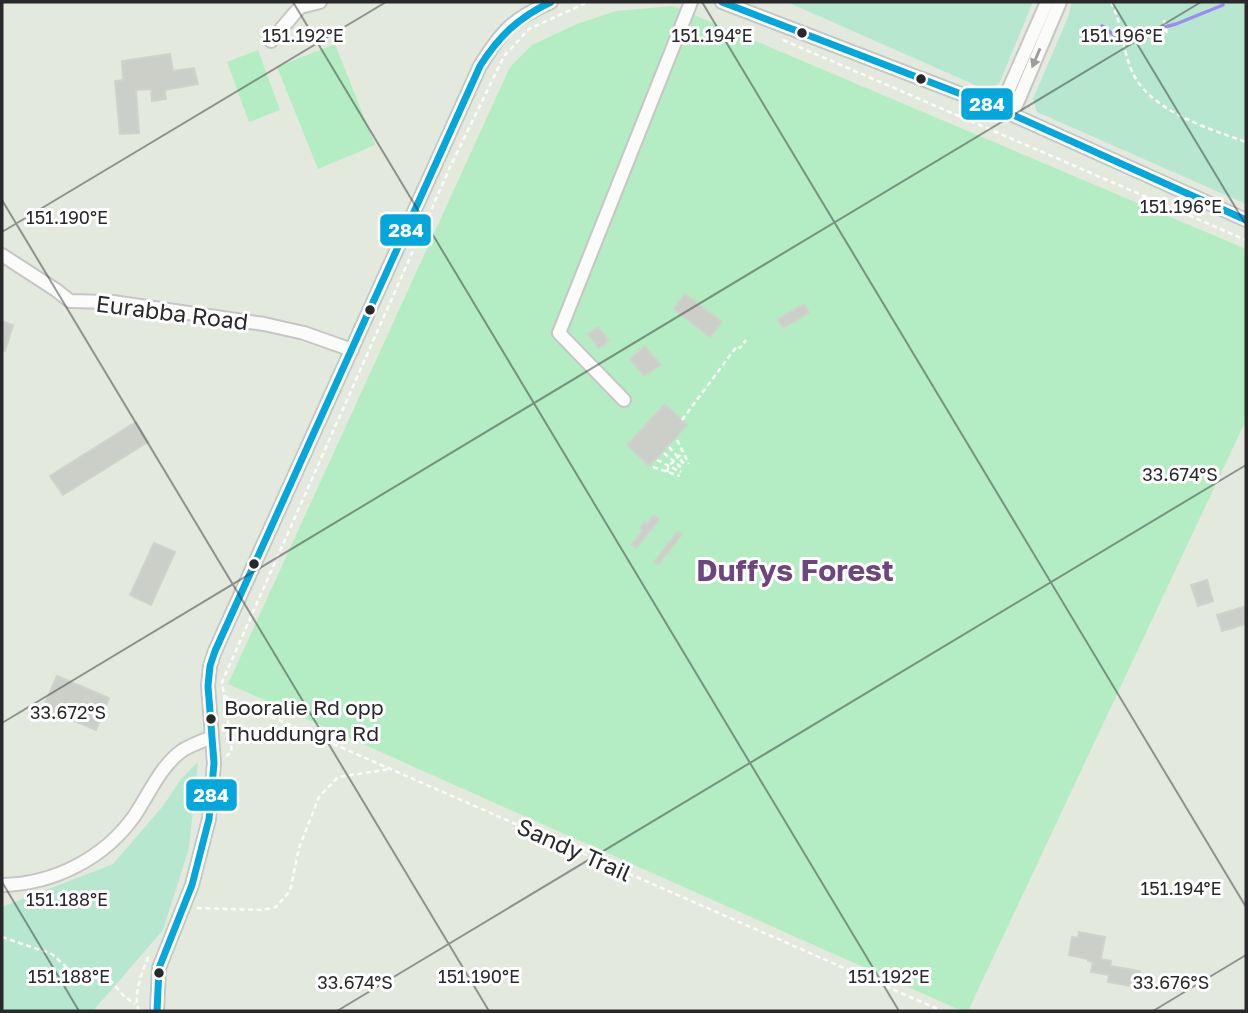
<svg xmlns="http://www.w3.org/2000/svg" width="1248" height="1013" font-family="'Golos Text',sans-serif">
	<rect width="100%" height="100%" fill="#e4e9de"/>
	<g fill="#b7e8cf">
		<polygon points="787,2 1033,2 999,84 984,89"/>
		<polygon points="1072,2 1246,2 1246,204 1037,112 1033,99 1068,17"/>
		<polygon points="198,762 189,848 163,930 93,1011 2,1011 2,907 113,864 163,806 181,779"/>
	</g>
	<g fill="#b4edc3">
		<polygon points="673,6 1246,249 1246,420 968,1011 962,1011 228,684 510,67 532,45 577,24 616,11"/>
		<polygon points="335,44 375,145 318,169 277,67"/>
		<polygon points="258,50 280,110 249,122 227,62"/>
	</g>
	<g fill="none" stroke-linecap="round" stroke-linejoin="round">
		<polyline stroke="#9c8cf0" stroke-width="3.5" points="1102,26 1119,39 1176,24 1223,5"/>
	</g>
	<g fill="#cbcfc8" stroke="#cfd4cb" stroke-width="2">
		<polygon points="170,54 173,71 194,68 198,84 165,90 166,99 152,101 151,89 136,90 139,133 120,134 115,81 123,80 122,61"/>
		<polygon points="685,294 722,322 710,337 674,309"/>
		<polygon points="804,304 809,313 783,328 778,319"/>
		<polygon points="2,321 13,325 5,351 2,350"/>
		<polygon points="598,327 609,341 599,348 588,334"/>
		<polygon points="645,346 661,365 644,376 630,359"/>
		<polygon points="665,404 687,425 649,466 627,445"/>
		<polygon points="136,422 148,442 63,495 50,476"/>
		<polygon points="654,515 659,520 636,548 632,544 643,530 640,528 645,522 647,524"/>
		<polygon points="678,531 682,534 658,565 654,562"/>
		<polygon points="154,543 175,552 151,605 130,595"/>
		<polygon points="1207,580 1213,601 1198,606 1191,585"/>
		<polygon points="1246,606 1246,624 1222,631 1217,615"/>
		<polygon points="57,676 109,698 96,730 43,708"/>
		<polygon points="1079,932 1105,937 1101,959 1111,961 1110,966 1140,971 1137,987 1108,982 1109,975 1091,972 1093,962 1088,961 1088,959 1069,955 1072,937 1078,938"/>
	</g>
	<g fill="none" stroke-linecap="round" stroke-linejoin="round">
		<defs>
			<g id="minor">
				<polyline points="722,2 1000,109 1246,220"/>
				<polyline points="271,41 300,7 320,2"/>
				<polyline points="1000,109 1047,2"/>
				<polyline points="1012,115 1060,2"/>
				<polyline points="2,255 56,290 70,301 113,302 264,324 304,333 352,350"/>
				<polyline points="624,400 559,333 691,2"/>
				<path d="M2 885C54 884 105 858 135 815 149 794 161 765 183 750 191 745 202 741 212 737"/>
				<path d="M157 1011 159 968 192 885 209 819 214 763 208 686 210 666 215 651 480 66C502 30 513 19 551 2"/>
			</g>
		</defs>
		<use href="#minor" stroke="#c6c6c4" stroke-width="16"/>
		<g stroke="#fbfcfa" stroke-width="2.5" stroke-dasharray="5 3.5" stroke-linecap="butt">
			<path d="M1111 2C1122 23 1122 47 1131 69 1147 110 1207 128 1246 142"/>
			<polyline points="1164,20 1167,34"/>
			<polyline points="783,40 1246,240"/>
			<polyline points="682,420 737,346 740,348 746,340"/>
			<polyline points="677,440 689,464"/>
			<polyline points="669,447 686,466"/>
			<polyline points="664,453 683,469"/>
			<polyline points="657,460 681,472"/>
			<polyline points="653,467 680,476"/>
			<polyline points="667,472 669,466 682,453"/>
			<polyline points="224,696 942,1011"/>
			<polyline points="226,756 232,752 222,682 451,165 504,56 529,29 588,2"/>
			<polyline points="197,908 262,910 276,907 290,891 299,848 319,797 338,777 391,769"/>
			<polyline points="2,937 52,954 75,975 110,980 124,996 135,1004"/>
			<path d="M139 1011C132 997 143 968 150 954"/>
		</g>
		<use href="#minor" stroke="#fbfcfa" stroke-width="12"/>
		<defs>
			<g id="bus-1">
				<polyline points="722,2 1000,109 1246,220"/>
				<path d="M157 1011 159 968 192 885 209 819 214 763 208 686 210 666 215 651 480 66C499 36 519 17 551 2"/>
			</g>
		</defs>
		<use href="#bus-1" stroke="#fff" stroke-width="12"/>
		<use href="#bus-1" stroke="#04a7db" stroke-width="7"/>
	</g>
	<defs><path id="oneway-solid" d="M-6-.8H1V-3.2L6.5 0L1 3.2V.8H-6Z" transform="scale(1.75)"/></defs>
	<use fill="#9c9d9c" href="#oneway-solid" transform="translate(1036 58) rotate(113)"/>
	<path fill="none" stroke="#292929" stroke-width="2" stroke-opacity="0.45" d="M293 2 899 1011M702 2 1246 907M1112 2 1246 225M2 200 489 1011M2 232 386 2M2 723 1201 2M2 882 79 1011M337 1011 1246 465M1153 1011 1246 955"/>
	<g fill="#292929" stroke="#fff" stroke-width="2.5">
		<circle cx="802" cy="33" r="6"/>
		<circle cx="921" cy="79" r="6"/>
		<circle cx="370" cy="310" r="6"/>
		<circle cx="254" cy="564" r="6"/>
		<circle cx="211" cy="719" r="6"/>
		<circle cx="159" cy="973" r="6"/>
	</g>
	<g text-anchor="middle" stroke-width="6" stroke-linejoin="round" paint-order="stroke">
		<g font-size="21" fill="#292929" stroke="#fff" text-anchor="start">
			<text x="224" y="715">Booralie Rd opp<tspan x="224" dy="26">Thuddungra Rd</tspan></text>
		</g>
		<g font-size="23" fill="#292929" stroke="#fff">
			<text transform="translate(172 313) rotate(7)" y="8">Eurabba Road</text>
			<text transform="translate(574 850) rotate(24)" y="8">Sandy Trail</text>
		</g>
		<g font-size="30" font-weight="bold" fill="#6e467e" stroke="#fff">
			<text x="795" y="581">Duffys Forest</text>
		</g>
	</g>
	<g font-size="18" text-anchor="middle" fill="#292929" stroke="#fff" stroke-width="6" stroke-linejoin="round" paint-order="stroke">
		<text x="712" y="42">151.194°E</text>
		<text x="1122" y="42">151.196°E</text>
		<text x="303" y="42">151.192°E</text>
		<text x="1181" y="213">151.196°E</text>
		<text x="67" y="224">151.190°E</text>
		<text x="1180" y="481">33.674°S</text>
		<text x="68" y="719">33.672°S</text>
		<text x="1181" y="895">151.194°E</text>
		<text x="67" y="906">151.188°E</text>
		<text x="69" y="983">151.188°E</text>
		<text x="479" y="983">151.190°E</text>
		<text x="889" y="983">151.192°E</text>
		<text x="355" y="989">33.674°S</text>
		<text x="1171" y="989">33.676°S</text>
	</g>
	<g stroke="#fff" stroke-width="2.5">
		<rect x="960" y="87" width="54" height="34" rx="7" fill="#04a7db"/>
		<rect x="379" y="213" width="53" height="34" rx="7" fill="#04a7db"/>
		<rect x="185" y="778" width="53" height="34" rx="7" fill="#04a7db"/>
	</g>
	<g font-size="19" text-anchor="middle" font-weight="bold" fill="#fff">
		<text x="987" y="111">284</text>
		<text x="406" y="237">284</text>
		<text x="211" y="802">284</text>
	</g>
	<rect width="1248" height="1013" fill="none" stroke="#292929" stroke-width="7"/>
</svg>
